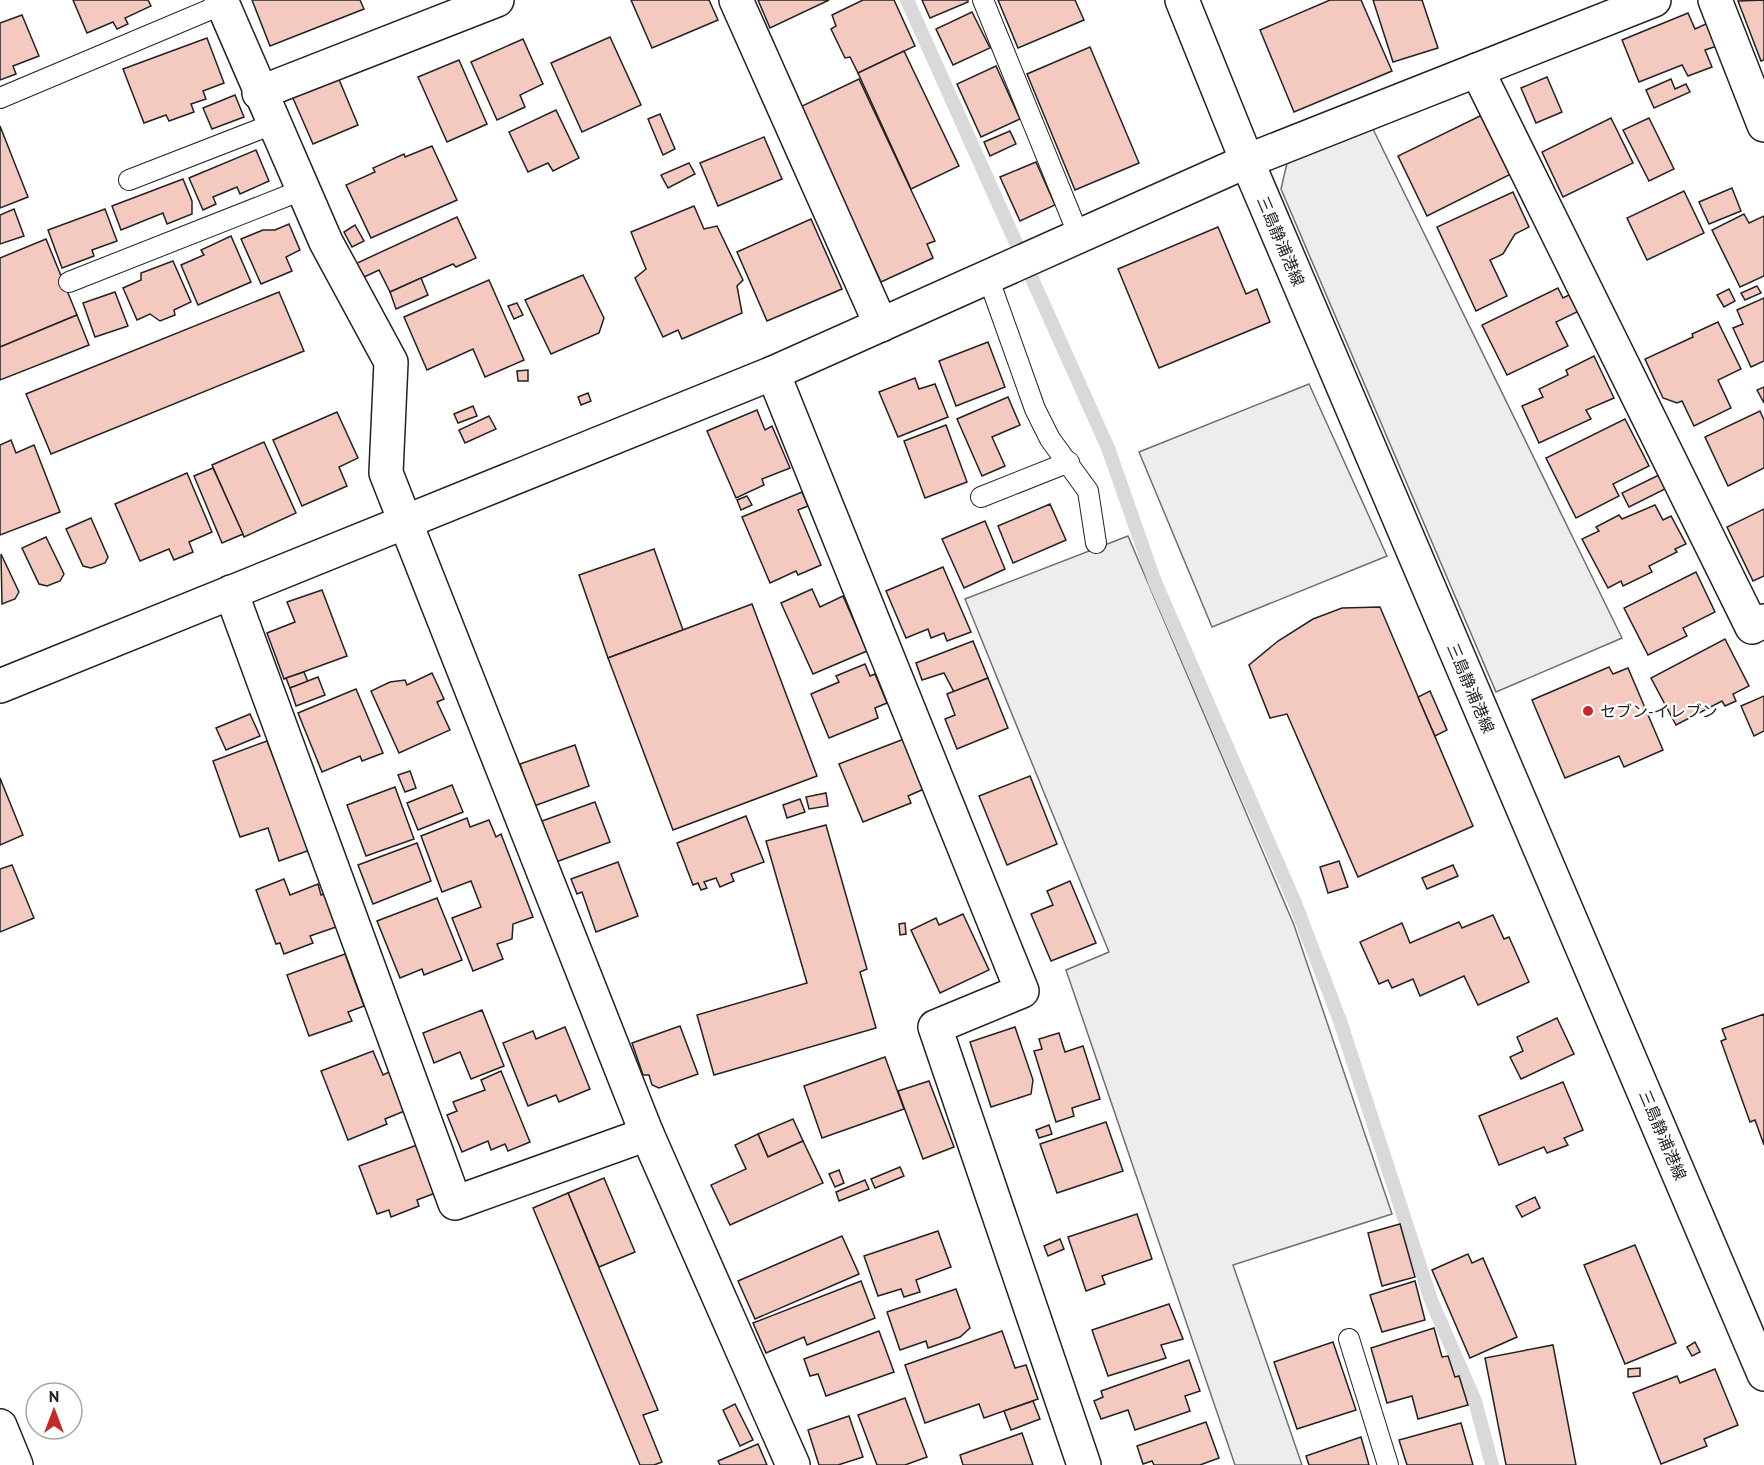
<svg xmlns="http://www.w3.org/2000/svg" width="1764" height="1465" font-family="'PT Sans','Noto Sans JP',sans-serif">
	<rect width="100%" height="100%" fill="#fff"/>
	<g fill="#ededed" stroke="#6f6f6f" stroke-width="1.5">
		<polygon points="1371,125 1622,638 1496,692 1281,189 1287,163"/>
		<polygon points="1309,384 1387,556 1212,627 1139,452"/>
		<polygon points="1128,536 1294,925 1392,1214 1233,1265 1302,1465 1235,1465 1066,970 1109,952 965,599"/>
	</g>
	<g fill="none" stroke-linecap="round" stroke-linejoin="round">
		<polyline stroke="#d9d9d9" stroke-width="14" points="907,0 1108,448 1155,582 1295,903 1340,1021 1431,1300 1475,1401 1492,1465"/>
	</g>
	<g fill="#f3c9c0" stroke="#222" stroke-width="1.5">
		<polygon points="73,0 148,0 151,6 125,18 128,24 117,29 113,22 87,33"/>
		<polygon points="252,0 360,0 364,9 270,46"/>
		<polygon points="631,0 709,0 718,20 652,48"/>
		<polygon points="758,0 829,0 770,28"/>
		<polygon points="863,0 894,0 915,46 858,73 850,57 845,58 831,29 836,26 832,15"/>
		<polygon points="922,0 968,0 968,2 930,18"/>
		<polygon points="998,0 1075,0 1084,20 1018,48"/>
		<polygon points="1330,0 1361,0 1392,71 1294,112 1260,30"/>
		<polygon points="1373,0 1422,0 1438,48 1393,62"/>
		<polygon points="1764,0 1764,60 1761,61 1738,1"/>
		<polygon points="972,12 990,48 953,65 936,29"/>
		<polygon points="1688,13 1695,29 1708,23 1717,46 1705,50 1712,67 1688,76 1682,65 1639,82 1622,40"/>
		<polygon points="22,15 39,56 13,66 16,74 0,80 0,23"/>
		<polygon points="610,37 641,105 582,132 551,63"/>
		<polygon points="207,38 224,83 203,91 206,99 191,104 194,112 169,121 166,115 144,123 123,69"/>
		<polygon points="523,39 543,84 520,95 525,107 497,120 471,62"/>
		<polygon points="1090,47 1139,163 1075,190 1027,74"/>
		<polygon points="904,51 959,166 911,189 858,73"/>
		<polygon points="459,60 487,124 447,142 418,77"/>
		<polygon points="996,66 1020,119 981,137 957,84"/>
		<polygon points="338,77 358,125 313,144 292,96"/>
		<polygon points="1547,77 1562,112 1536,123 1521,88"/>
		<polygon points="859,79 935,241 927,244 933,258 881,282 800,107"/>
		<polygon points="1671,79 1675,89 1686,84 1690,92 1654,108 1646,90"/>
		<polygon points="235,95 244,117 212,129 203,108"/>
		<polygon points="556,110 579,158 553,171 548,163 528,172 509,132"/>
		<polygon points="660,114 675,149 663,155 648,119"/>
		<polygon points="1484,114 1513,173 1427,216 1398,156"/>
		<polygon points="1611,118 1633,163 1563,197 1542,152"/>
		<polygon points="1649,118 1674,169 1649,181 1623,130"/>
		<polygon points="0,126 28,197 0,208"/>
		<polygon points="1010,131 1016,144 990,156 984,142"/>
		<polygon points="764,137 782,179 718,206 700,163"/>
		<polygon points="432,146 457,200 371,238 346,185 375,172 373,168 404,154 405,157"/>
		<polygon points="256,150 269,181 240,194 237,187 213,197 216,204 203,210 189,178"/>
		<polygon points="1036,162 1055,205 1020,221 1000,177"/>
		<polygon points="689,163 695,174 668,188 661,175"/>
		<polygon points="183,179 192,201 192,214 167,224 163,213 121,230 112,206"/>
		<polygon points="1732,188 1741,211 1709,224 1699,202"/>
		<polygon points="1684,191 1704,233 1647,260 1627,218"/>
		<polygon points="1513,192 1529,227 1515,234 1503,254 1490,260 1507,296 1476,311 1437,227"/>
		<polygon points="694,206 704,229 717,226 743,280 737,286 742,313 682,339 678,330 663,337 635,278 646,269 631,232"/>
		<polygon points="14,209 24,236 0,244 0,215"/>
		<polygon points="105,209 117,241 92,250 94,256 62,268 48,230"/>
		<polygon points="1744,214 1749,223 1764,216 1764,276 1740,287 1712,230"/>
		<polygon points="457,217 476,258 456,267 453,264 390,292 379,270 362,278 355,264"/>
		<polygon points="811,219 842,289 767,321 737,252"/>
		<polygon points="289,224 300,250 286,257 292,271 261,284 241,239 263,230 275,230"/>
		<polygon points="355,225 364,241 352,247 344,232"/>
		<polygon points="1218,227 1246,294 1257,289 1270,322 1159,368 1118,269"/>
		<polygon points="231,236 251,282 198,305 181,265 204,255 201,250"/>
		<polygon points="46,239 77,315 0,347 0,258"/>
		<polygon points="173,261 191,302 174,310 175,315 160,321 150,314 137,320 123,288 141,280 141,273"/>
		<polygon points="583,275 604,318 599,333 551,354 525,300"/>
		<polygon points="421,278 428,295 396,309 390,292"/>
		<polygon points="489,280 524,360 485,377 473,349 427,370 404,317"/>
		<polygon points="1757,286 1761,293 1745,300 1741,293"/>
		<polygon points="1558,288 1563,298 1571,294 1579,311 1556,322 1568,346 1507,375 1482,325"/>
		<polygon points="1729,289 1735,301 1724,307 1717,295"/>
		<polygon points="115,292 128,326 95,337 83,303"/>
		<polygon points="279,292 304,351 51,454 26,394"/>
		<polygon points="1764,298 1764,361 1751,367 1733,328 1743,324 1737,310"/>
		<polygon points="517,303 523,315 514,319 508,306"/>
		<polygon points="77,315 89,345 0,380 0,347"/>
		<polygon points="1718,322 1741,369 1718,380 1731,408 1694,426 1682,401 1677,403 1663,398 1645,359 1693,337 1692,334"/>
		<polygon points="988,342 1005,387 956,406 939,361"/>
		<polygon points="1594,356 1614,398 1586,410 1591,419 1539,443 1522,406 1543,397 1539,389 1568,375 1566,370"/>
		<polygon points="528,370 528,381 518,381 517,371"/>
		<polygon points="915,378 919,389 935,384 948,417 898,437 879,392"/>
		<polygon points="1764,387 1764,403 1757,390"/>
		<polygon points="588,393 591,401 581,405 578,397"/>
		<polygon points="1008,397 1020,425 992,437 1005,466 982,476 957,419"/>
		<polygon points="473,406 477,416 458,423 454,414"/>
		<polygon points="757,410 765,430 772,426 790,468 762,479 764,485 736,498 707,431"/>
		<polygon points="1760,411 1764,420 1764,468 1728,486 1705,437"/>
		<polygon points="337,412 358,458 339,467 347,486 302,506 273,440"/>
		<polygon points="489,416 496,429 465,443 459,430"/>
		<polygon points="1625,419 1649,466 1613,484 1619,496 1576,518 1546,458"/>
		<polygon points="946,425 967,482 925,498 904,441"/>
		<polygon points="11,440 16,453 34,445 60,512 0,535 0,445"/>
		<polygon points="264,442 296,513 244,537 212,465"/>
		<polygon points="213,468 243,534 222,543 194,476"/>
		<polygon points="187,473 212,532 189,542 193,552 174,560 169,549 140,561 115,504"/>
		<polygon points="1663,473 1671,486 1629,507 1622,493"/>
		<polygon points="802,492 808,506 798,510 821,565 798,575 796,571 770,583 742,517"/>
		<polygon points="747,496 752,505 741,510 737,500"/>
		<polygon points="1050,504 1066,540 1013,563 998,526"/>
		<polygon points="1655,505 1663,520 1671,516 1686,544 1675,549 1677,552 1649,566 1652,572 1623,586 1621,581 1608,588 1582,539 1599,531 1596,527 1619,515 1622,519"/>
		<polygon points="1764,509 1764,576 1753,581 1727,527"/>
		<polygon points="91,518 108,557 105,563 91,568 83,566 66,529"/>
		<polygon points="985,521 1005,569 964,588 942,539"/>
		<polygon points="46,537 64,574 60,581 47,586 39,584 22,548"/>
		<polygon points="654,549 683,630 608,658 579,575"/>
		<polygon points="1,554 19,592 15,599 2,604"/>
		<polygon points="943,567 971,632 947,641 944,633 931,638 928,629 906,638 886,591"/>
		<polygon points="1696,572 1715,612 1683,628 1687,636 1648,655 1624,608"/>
		<polygon points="812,589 820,607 843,596 867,651 813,674 781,603"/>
		<polygon points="322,590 347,656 284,679 267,633 295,622 287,602"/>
		<polygon points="752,604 817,776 673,830 608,658"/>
		<polygon points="1380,607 1473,826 1358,877 1287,714 1270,718 1249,665 1278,641 1313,619 1342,608"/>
		<polygon points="1725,639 1749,686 1733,694 1736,701 1725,706 1722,701 1676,725 1651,678"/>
		<polygon points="973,641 988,678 954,692 944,673 922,680 916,663"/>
		<polygon points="865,664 870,676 875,674 887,703 875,708 878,718 829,738 811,694 839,682 836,676"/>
		<polygon points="1609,667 1613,674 1628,668 1663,750 1624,767 1619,756 1565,778 1532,700"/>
		<polygon points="304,672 308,682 290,688 286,678"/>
		<polygon points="432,673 444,699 437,702 450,730 399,753 371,691 390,682 405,680 407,685"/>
		<polygon points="318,677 325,695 296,706 290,688"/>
		<polygon points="988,678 1008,728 957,749 945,719 955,715 947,694"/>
		<polygon points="356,689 383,753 362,761 360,756 322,772 298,713"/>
		<polygon points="1430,691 1447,730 1435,736 1418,697"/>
		<polygon points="1764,696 1764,731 1754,736 1741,706"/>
		<polygon points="250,714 260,736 226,750 216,728"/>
		<polygon points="904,739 924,789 908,796 911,803 863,822 839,764"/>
		<polygon points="267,741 310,850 279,861 268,828 240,837 213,761"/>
		<polygon points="575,745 589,786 534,806 520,764"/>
		<polygon points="410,771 416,788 405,792 398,775"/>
		<polygon points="1030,776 1057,844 1007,865 979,796"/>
		<polygon points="0,778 23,835 0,845"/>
		<polygon points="452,785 463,812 418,830 407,803"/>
		<polygon points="395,787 414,839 366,856 347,805"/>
		<polygon points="826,793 828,806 809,809 806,797"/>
		<polygon points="800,799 805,812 787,818 783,805"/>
		<polygon points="595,802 610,842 556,862 542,821"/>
		<polygon points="746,816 764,862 731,874 734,881 720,887 716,878 704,882 707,888 701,890 698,883 693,885 677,843"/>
		<polygon points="467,818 470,827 489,820 496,837 501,834 533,917 513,924 512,939 497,944 503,959 473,971 452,918 481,907 471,881 442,892 421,836"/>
		<polygon points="826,825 867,969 860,972 876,1028 714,1075 697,1015 807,983 766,841"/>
		<polygon points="417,843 431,881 373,904 358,865"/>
		<polygon points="1339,861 1348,887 1328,893 1320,867"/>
		<polygon points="618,862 638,916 596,932 582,892 577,894 571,879"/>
		<polygon points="12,865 34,918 0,932 0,869"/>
		<polygon points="1453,865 1458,876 1427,889 1422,878"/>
		<polygon points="284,879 290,895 318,884 321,895 327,893 339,926 310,936 313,943 284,954 280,943 276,944 256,890"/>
		<polygon points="1070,881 1096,943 1051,961 1031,914 1053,905 1047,891"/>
		<polygon points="437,898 462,960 424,975 422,969 400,978 377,921"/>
		<polygon points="963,914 989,970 940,993 911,930 936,918 939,925"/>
		<polygon points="1493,915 1504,939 1509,937 1529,982 1478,1005 1464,976 1420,996 1413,979 1392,988 1388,980 1379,984 1360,942 1402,923 1410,943 1459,922 1462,928"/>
		<polygon points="905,923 906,934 900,935 899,924"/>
		<polygon points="345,954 364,1006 348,1012 352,1021 309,1036 287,975"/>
		<polygon points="482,1010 504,1066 471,1079 460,1052 434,1063 423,1033"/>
		<polygon points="1764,1014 1764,1145 1755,1120 1750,1122 1721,1041 1726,1039 1722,1029"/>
		<polygon points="1557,1018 1574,1054 1521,1079 1510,1057 1523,1051 1517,1037"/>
		<polygon points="680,1026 698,1074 659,1088 652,1085 649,1075 643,1075 632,1043"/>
		<polygon points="565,1027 590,1089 559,1102 556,1095 528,1106 503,1043 533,1031 536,1039"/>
		<polygon points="1015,1027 1033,1080 1031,1094 991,1107 970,1042"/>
		<polygon points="1059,1033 1065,1052 1083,1046 1100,1099 1072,1108 1074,1116 1056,1122 1034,1051 1042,1049 1039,1039"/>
		<polygon points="373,1051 383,1075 391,1071 407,1110 385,1119 387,1124 348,1140 321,1071"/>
		<polygon points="885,1057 904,1109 822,1138 804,1086"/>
		<polygon points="501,1071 530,1142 508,1151 505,1144 491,1150 488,1141 462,1152 447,1115 457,1111 453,1102 485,1090 481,1080"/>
		<polygon points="929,1081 954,1147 923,1159 898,1091"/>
		<polygon points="1563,1082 1583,1130 1564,1138 1568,1145 1547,1153 1544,1147 1499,1165 1479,1116"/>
		<polygon points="793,1119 803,1141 768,1157 758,1134"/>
		<polygon points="1106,1122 1123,1171 1057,1193 1040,1144"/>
		<polygon points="1049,1125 1052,1134 1039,1138 1036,1130"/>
		<polygon points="758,1134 768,1157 803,1141 823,1183 730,1225 711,1185 746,1169 735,1145"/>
		<polygon points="420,1144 438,1192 417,1200 419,1206 391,1217 389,1210 377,1214 359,1166"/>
		<polygon points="900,1167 904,1176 875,1188 871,1179"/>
		<polygon points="839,1170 844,1183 835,1187 829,1174"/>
		<polygon points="604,1178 635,1252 599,1267 568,1193"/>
		<polygon points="865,1180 869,1189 839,1201 836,1192"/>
		<polygon points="568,1193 658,1410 643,1415 662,1462 654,1465 640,1465 533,1208"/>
		<polygon points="1535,1197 1540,1208 1522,1217 1516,1206"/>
		<polygon points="1137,1214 1152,1259 1102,1276 1105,1284 1086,1291 1068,1237"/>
		<polygon points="1400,1224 1415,1277 1382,1286 1368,1233"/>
		<polygon points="938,1231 951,1267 916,1280 920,1292 904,1297 901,1289 878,1296 864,1256"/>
		<polygon points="842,1236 859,1274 755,1319 738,1281"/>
		<polygon points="1060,1239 1064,1249 1048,1256 1044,1246"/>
		<polygon points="1635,1245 1676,1343 1625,1364 1584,1265"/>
		<polygon points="1468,1254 1472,1263 1483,1258 1517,1337 1470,1358 1432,1270"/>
		<polygon points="861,1281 875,1318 807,1345 804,1337 766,1353 753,1323"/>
		<polygon points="1415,1281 1425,1320 1382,1332 1370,1295"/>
		<polygon points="956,1289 970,1328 960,1337 928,1348 926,1341 900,1350 887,1312"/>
		<polygon points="1169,1304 1183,1339 1161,1345 1166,1358 1108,1376 1092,1330"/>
		<polygon points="1434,1328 1442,1357 1448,1356 1455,1377 1459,1376 1468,1405 1418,1419 1412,1396 1387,1403 1371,1348"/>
		<polygon points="879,1331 894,1372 826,1396 818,1374 810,1376 804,1359"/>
		<polygon points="1002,1331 1015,1368 1026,1365 1038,1399 984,1418 979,1404 925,1423 905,1365"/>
		<polygon points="1333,1342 1356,1410 1297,1429 1274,1362"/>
		<polygon points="1695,1342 1700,1352 1692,1356 1687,1347"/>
		<polygon points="1553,1345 1576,1465 1506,1465 1485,1358"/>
		<polygon points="1189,1360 1200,1391 1185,1396 1190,1411 1135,1430 1128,1410 1101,1419 1094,1401 1103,1397 1101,1391"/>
		<polygon points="1640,1368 1640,1376 1628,1377 1628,1369"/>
		<polygon points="1715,1369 1738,1425 1704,1439 1707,1446 1661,1464 1633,1393 1677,1376 1680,1383"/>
		<polygon points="905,1398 927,1457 905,1465 877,1465 858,1415"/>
		<polygon points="1033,1401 1040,1419 1011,1430 1004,1411"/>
		<polygon points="735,1404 753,1440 740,1446 723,1410"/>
		<polygon points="849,1416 863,1457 838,1465 819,1465 808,1430"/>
		<polygon points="1206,1422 1219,1458 1200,1465 1154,1465 1152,1461 1143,1464 1137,1446"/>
		<polygon points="1461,1423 1473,1465 1407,1465 1399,1440"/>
		<polygon points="1022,1433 1033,1465 963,1465 960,1455"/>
		<polygon points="1361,1437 1369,1465 1309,1465 1306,1456"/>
		<polygon points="758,1444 767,1465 720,1465 718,1461"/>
	</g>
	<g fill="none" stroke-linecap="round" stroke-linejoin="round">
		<defs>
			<g id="service">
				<polyline points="983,0 1079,236"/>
				<polyline points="0,98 223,4"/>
				<polyline points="129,180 273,124"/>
				<polyline points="988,277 1035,409 1050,439 1088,491 1096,543"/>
				<polyline points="69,282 302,190"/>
				<polyline points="981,497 1069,462"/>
				<polyline points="1349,1339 1388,1465"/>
			</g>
			<g id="minor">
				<polyline points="221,0 326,242 391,362 386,473 647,1134 793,1465"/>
				<polyline points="736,0 881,325"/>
				<polyline points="1715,0 1764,125"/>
				<polyline points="1477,70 1752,627 1764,621"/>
				<polyline points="259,93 497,0"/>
				<polyline points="1247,161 1654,0"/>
				<polyline points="773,373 1022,991 935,1027 1084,1465"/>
				<polyline points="231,592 455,1203 647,1134"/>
				<polyline points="0,1426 16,1465"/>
			</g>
			<polyline id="tertiary" points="0,686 773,373 1247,161"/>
			<polyline id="secondary" points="1182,0 1247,161 1764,1374"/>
		</defs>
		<use href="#service" stroke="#222" stroke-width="22"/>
		<use href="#minor" stroke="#222" stroke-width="36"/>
		<use href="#tertiary" stroke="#222" stroke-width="36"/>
		<use href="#secondary" stroke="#222" stroke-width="36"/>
		<use href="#service" stroke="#fff" stroke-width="20"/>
		<use href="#minor" stroke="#fff" stroke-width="33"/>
		<use href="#tertiary" stroke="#fff" stroke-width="33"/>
		<use href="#secondary" stroke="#fff" stroke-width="33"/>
	</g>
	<circle fill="#c62828" stroke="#fff" stroke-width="2" cx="1588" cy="711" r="6"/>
	<g text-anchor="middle" stroke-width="4.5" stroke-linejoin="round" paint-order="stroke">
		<g font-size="16" fill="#222" stroke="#fff">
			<text transform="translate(1281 241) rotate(67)" y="6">三島静浦港線</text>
			<text transform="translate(1471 688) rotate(67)" y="6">三島静浦港線</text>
			<text transform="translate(1663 1135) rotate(67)" y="6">三島静浦港線</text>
		</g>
		<g font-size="16" fill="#222" stroke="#fff" text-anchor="start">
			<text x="1600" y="717">セブン-イレブン</text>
		</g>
	</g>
	<g transform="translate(54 1411)"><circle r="28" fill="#ffffff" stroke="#a7a7a7" stroke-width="1.5"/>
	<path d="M0-4.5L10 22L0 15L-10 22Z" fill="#c62828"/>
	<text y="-9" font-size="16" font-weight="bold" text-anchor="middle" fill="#222222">N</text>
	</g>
</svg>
